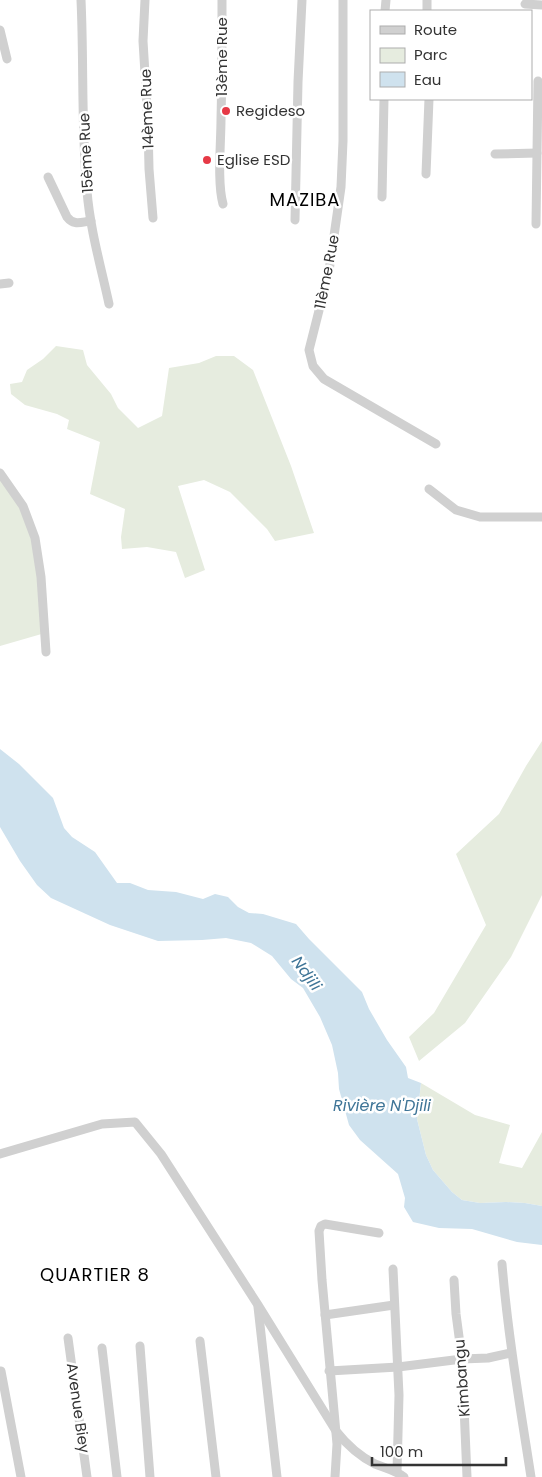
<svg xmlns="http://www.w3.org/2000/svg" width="542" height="1477" font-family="Poppins,sans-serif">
	<rect width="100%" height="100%" fill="#fff"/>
	<g fill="#e6ecdf">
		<polygon points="56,346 83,350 87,365 111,394 118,408 138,428 162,416 169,368 199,363 216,356 234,356 253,370 291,466 314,533 275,541 267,529 230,492 204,480 178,486 205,570 185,578 176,552 147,547 122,549 121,537 125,509 90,494 100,442 67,429 69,420 57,414 25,405 11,394 10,384 22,382 27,370 43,359"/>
		<polygon points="0,473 23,506 37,550 45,633 0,646"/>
		<polygon points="542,741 542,895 511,957 465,1023 419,1061 409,1037 434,1013 486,925 456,854 499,814 526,766"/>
		<polygon points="421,1083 475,1115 510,1125 499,1163 522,1168 542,1132 542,1206 525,1203 506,1202 480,1203 462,1200 452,1192 433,1170 426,1155 417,1119"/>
	</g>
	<polygon fill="#cfe2ee" points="0,749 19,764 53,798 64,828 72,837 95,852 117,883 130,883 148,890 176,892 203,899 215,894 228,897 238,907 249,913 263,914 296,924 309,939 362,992 369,1009 387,1040 406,1067 408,1078 421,1083 417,1119 426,1155 433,1170 452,1192 462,1200 480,1203 506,1202 525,1203 542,1206 542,1245 517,1242 472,1229 439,1228 413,1222 404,1207 405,1198 398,1174 360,1140 349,1125 339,1089 338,1073 332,1045 320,1017 303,988 291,979 272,956 251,943 226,938 202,940 158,941 110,925 51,898 37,885 20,861 0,827"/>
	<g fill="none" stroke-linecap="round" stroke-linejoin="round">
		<g stroke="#d0d0d0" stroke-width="9">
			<path d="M81 0C84 64 81 128 87 191 90 229 101 267 109 304"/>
			<polyline points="145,0 143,41 148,123 149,169 153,218"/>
			<path d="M222 0C222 40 222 80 221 119 221 143 217 182 223 204"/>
			<polyline points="343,0 343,141 341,187 329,271 309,350 313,366 324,379 436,444"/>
			<polyline points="525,4 542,5"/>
			<polyline points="385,11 386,0"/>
			<polyline points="427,11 427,0"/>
			<polyline points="0,30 7,59"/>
			<polyline points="495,154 537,153"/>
			<polyline points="426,174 429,99"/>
			<path d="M48 177 67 217C74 226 81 222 91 221"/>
			<polyline points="382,197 384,99"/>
			<polyline points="295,220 298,82 302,0"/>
			<polyline points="536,224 538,81"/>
			<polyline points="0,284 9,283"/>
			<polyline points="0,473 23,506 35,538 41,577 46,652"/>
			<polyline points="429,489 456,510 480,517 542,517"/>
			<path d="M0 1154 102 1124 135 1122 161 1154 258 1305 336 1431C347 1445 359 1456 375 1464 385 1468 395 1470 404 1477"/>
			<path d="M502 1264C508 1336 520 1406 531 1477"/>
			<polyline points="393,1269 399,1395 397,1472"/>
			<polyline points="454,1280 456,1314 462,1359 467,1477"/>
			<polyline points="258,1307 277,1477"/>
			<polyline points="325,1315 394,1305"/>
			<polyline points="68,1338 87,1477"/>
			<polyline points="200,1341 216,1477"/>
			<polyline points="140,1346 150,1477"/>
			<polyline points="102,1348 117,1477"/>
			<polyline points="1,1371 21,1477"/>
			<polyline points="329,1371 398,1367 462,1359 488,1358 511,1353"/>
			<polyline points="335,1477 337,1444 322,1280 319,1231 321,1226 325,1224 379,1233"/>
		</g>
	</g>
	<g fill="#e63946" stroke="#fff" stroke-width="2">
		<circle cx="226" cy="111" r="5"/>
		<circle cx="207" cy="160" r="5"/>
	</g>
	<g text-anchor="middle" stroke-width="5" stroke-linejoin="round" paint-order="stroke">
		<g font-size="15" fill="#333" stroke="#fff">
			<text transform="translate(222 57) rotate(-90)" y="5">13ème Rue</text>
			<text transform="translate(147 109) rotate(-92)" y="5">14ème Rue</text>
			<text transform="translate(86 153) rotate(-93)" y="5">15ème Rue</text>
			<text transform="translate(327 272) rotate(-79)" y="5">11ème Rue</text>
			<text transform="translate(462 1378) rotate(-94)" y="5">Kimbangu</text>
			<text transform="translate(78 1408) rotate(82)" y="5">Avenue Biey</text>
		</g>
		<g font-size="15" fill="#333" stroke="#fff" text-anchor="start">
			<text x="236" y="116">Regideso</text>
			<text x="217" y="165">Eglise ESD</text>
		</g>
		<g font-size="16" font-style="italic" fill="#3f7597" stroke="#fff">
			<text transform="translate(307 973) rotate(54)" y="6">Ndjili</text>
			<text x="382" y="1111">Rivière N'Djili</text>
		</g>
		<g font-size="18" letter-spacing="1" fill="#000" stroke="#fff">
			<text x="305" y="206">MAZIBA</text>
			<text x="95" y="1281">QUARTIER 8</text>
		</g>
	</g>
	<rect x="370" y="10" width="162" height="90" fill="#ffffff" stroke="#adadad"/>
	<rect x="380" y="26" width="25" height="8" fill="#d0d0d0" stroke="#adadad"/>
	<text x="414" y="35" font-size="15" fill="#333333">Route</text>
	<rect x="380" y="48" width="25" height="15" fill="#e6ecdf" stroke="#adadad"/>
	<text x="414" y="60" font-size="15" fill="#333333">Parc</text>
	<rect x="380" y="72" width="25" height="15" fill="#cfe2ee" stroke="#adadad"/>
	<text x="414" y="85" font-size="15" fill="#333333">Eau</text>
	<path d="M372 1457v8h134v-8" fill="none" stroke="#333333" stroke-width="2.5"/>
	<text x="380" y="1457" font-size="15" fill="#333333" stroke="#ffffff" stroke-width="4" paint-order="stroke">100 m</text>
</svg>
